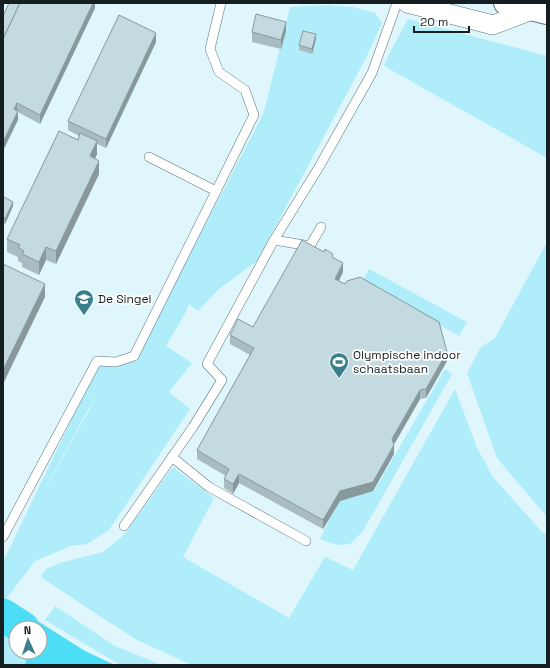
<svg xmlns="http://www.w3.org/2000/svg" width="550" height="668" font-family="'Space Grotesk',sans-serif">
	<rect width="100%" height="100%" fill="#dff7fc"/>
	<g fill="#aeedf9" fill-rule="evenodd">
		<path d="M328 5 353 7 375 13 382 23 367 56 257 261 219 289 198 311 189 304 186 312 166 346 192 363 169 392 190 409 109 530 87 544 71 546 35 561 3 603V562L90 381 100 364 136 358 264 112 290 7ZM97 393 88 412 47 486V485Z"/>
		<polygon points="408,19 547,56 547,158 384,66 388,56"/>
		<polygon points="547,242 547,517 497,458 467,373 481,347 495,338"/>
		<polygon points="369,269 467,322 459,336 362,282"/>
		<polygon points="445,369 452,374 363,531 350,544 336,545 320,539 340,497 374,491"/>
		<polygon points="455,389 477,448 493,477 542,532 547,534 547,665 192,665 137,640 95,613 41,577 46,569 60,563 103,552 124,535 173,467 214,498 183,557 289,618 325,557 353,570"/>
		<polygon points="55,606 115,646 162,665 120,665 45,620"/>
		<polygon points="3,632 16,639 16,652 40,652 75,665 3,665"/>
	</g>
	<polygon fill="#4cdef6" points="28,615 85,651 115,665 25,665 26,661 22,652 40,652 40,628 16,628 16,640 10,631 3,627 3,625"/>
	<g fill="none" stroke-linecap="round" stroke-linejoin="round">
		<polyline stroke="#4cdef6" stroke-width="33" points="3,615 23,628"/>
		<defs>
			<g id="service">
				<polyline points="149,157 216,191"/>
				<polyline points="274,240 319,167 372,73 397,3"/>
				<polyline points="172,457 209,487 306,541"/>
				<polyline points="124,526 193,427 222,380 207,364 274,240 310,246 321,227"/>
				<polyline points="3,537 97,361 116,362 134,356 254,115 245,90 219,72 210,49 221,3"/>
			</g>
			<polyline id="minor" points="407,3 493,25 532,10"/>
			<polyline id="trunk" points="505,3 547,13"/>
		</defs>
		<use href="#service" stroke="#5e7478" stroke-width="10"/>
		<use href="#minor" stroke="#5e7478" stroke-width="20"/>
		<use href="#trunk" stroke="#5e7478" stroke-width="24"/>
		<use href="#service" stroke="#fff" stroke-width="9"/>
		<use href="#minor" stroke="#fff" stroke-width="19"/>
		<use href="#trunk" stroke="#fff" stroke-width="22"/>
	</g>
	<g fill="#a8bcc1">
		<polygon points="95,3 95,8 40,124 18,112 18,120 3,16"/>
		<polygon points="286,31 281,49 252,42 252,32"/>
		<polygon points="316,39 312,54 299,50 299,45"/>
		<polygon points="156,42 106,148 97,144 97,154 95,159 99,174 56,264 46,260 39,275 22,267 22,263 18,261 18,257 7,252 7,239 78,140 79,136 68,130 68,121"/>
		<polygon points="3,199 13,206 5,224 3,223"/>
		<polygon points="333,258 343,272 339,281 447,361 426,398 420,399 394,444 394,454 373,491 340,501 323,529 239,483 233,494 224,488 224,479 226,476 197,459 197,450 250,355 230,344 230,335 253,327"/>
	</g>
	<g fill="#88999d">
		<polygon points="93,3 95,3 95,8 40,124 40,115"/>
		<polygon points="286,22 286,31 281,49 281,40"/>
		<polygon points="156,33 156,42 106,148 106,139"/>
		<polygon points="316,34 316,39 312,54 312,49"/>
		<polygon points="17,103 17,112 14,109"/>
		<polygon points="18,111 18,120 3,151 3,142"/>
		<polygon points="97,141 97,154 90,169 90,156"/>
		<polygon points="99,161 99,174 56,264 56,251"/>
		<polygon points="13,202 13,206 5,224 5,219"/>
		<polygon points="46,247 46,260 39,275 39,262"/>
		<polygon points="343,263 343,272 335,288 335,279"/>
		<polygon points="45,284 45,297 3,384 3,370"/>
		<polygon points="447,352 447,361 426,398 426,389"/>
		<polygon points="420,390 420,399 392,448 392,439"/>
		<polygon points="394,445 394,454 373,491 340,501 323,529 323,520 340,491"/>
		<polygon points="239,474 239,483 233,494 233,484"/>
	</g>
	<g fill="#c3dbe0" stroke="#88999d">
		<polygon points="9,3 20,3 3,39 3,16"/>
		<polygon points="20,3 93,3 40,115 17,103 14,109 18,111 3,142 3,39"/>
		<polygon points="256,14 286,22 281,40 252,32"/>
		<polygon points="119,15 156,33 106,139 68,121"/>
		<polygon points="303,31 316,34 312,49 299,45"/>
		<polygon points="59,131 78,140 80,133 97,141 90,156 99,161 56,251 46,247 39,262 22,254 24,251 18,247 20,245 7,239"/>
		<polygon points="4,197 13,202 5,219 3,218 3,199"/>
		<polygon points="302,240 324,252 325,249 333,254 332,257 343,263 335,279 345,284 347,281 360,277 439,322 447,352 426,389 420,390 392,439 394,445 373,482 340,491 323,520 239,474 233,484 224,479 229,469 197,450 254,348 230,335 238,319 253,327"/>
		<polygon points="3,264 45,284 3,370"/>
	</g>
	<defs>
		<symbol id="school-pin" viewBox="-11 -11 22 30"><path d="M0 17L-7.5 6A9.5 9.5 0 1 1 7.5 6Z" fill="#3a7f8c" stroke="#fff"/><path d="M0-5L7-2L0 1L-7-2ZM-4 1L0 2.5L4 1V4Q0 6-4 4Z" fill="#fff"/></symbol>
		<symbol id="stadium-pin" viewBox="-11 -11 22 30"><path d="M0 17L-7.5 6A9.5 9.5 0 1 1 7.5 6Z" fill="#3a7f8c" stroke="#fff"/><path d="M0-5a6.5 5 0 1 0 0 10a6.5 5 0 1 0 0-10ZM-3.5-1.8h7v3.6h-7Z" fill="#fff"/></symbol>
	</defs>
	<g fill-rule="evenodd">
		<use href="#school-pin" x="73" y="288" width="22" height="30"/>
		<use href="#stadium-pin" x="328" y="351" width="22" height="30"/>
	</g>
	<g text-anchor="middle" stroke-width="3.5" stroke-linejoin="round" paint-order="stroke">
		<g font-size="12" fill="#151e20" stroke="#fff" text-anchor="start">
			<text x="98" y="303">De Singel</text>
			<text x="353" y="359">Olympische indoor<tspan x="353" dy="14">schaatsbaan</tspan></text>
		</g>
	</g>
	<rect width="550" height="668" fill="none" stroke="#151e20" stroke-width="8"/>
	<g transform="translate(28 640) rotate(357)"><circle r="19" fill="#ffffff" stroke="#a1a5a6"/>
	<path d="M0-3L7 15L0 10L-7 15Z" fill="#3a7f8c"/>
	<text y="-6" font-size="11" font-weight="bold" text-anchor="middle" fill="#151e20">N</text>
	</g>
	<path d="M414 26v6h55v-6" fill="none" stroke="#151e20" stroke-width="2"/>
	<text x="420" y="26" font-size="12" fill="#151e20" stroke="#ffffff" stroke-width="3" paint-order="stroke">20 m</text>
</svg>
